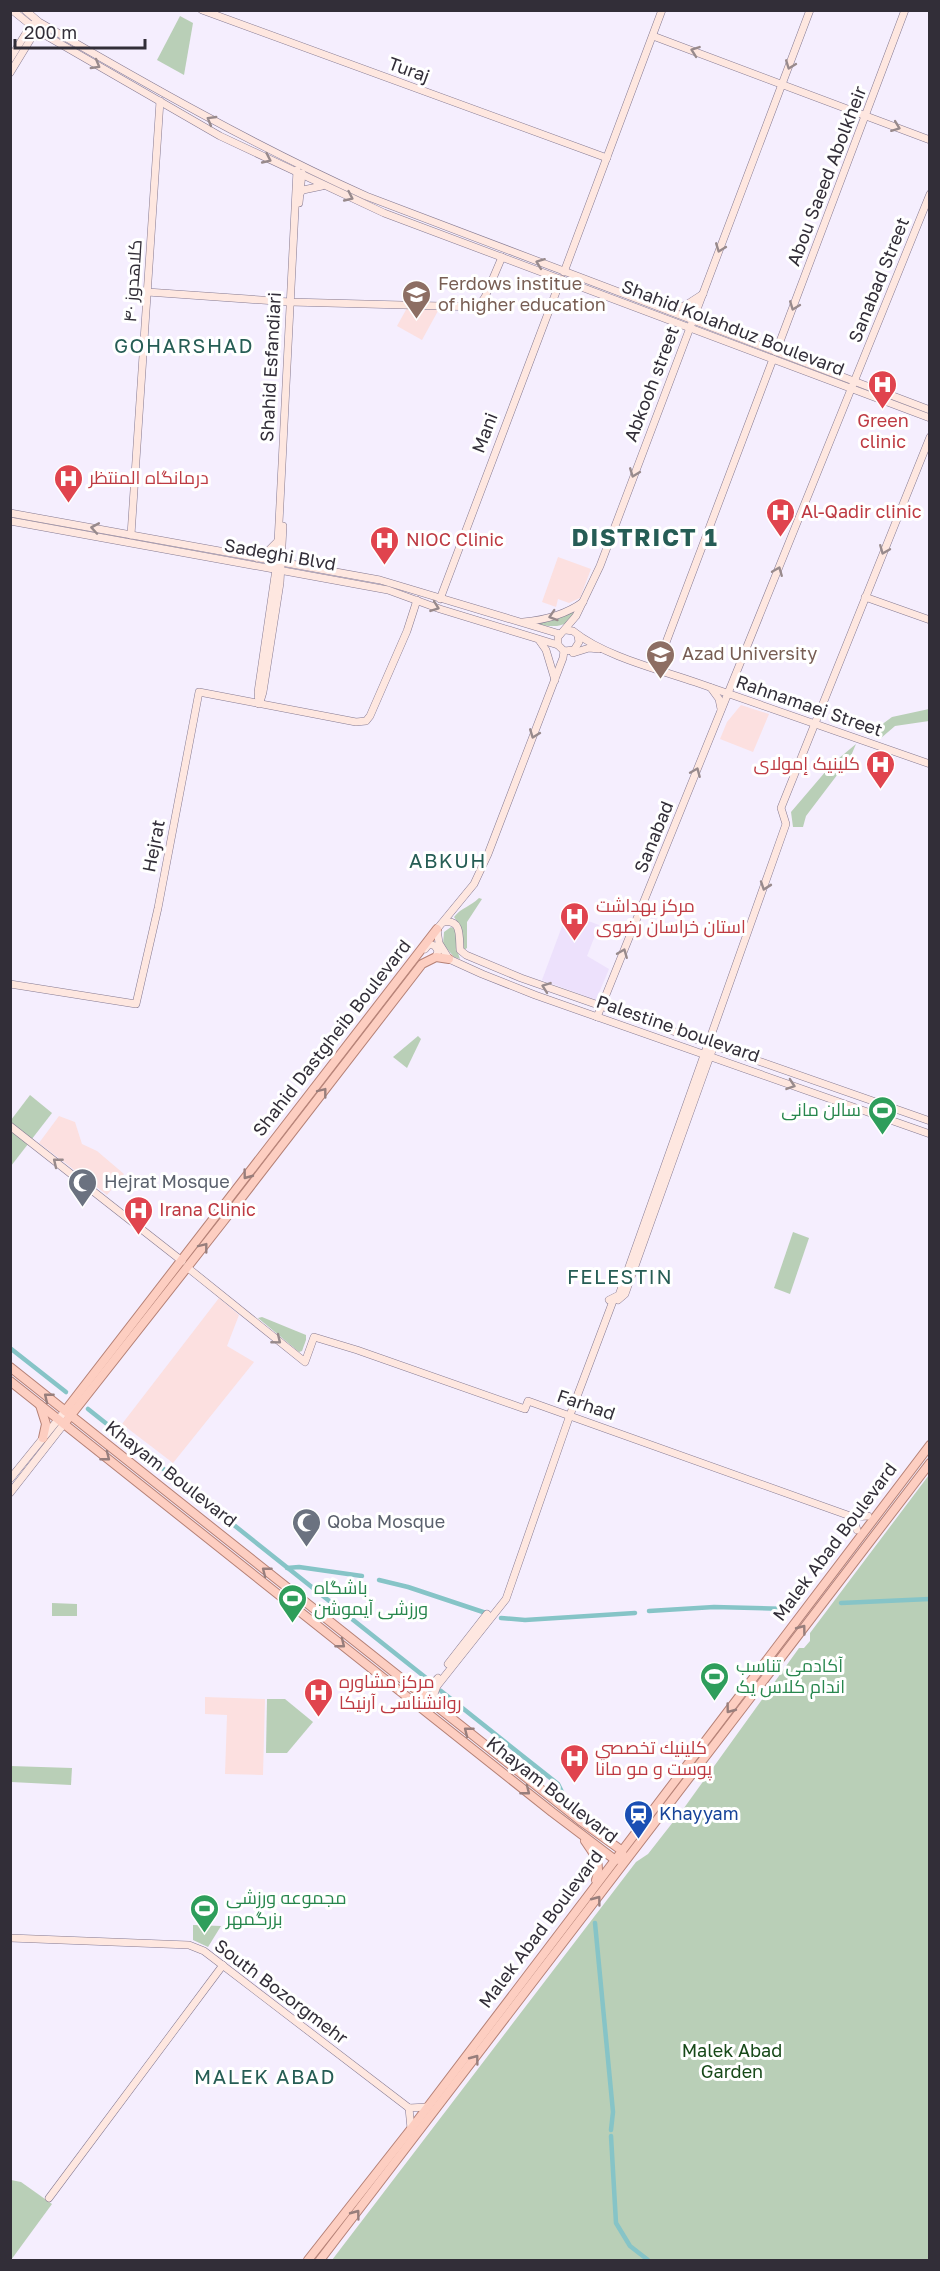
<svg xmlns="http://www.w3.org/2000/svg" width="940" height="2271" font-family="'Golos Text',Cairo,sans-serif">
	<rect width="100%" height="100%" fill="#f5eefe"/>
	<polygon fill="#ede1fc" points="567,913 599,925 587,956 609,969 596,1000 542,980"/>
	<g fill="#fce0e0">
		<polygon points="407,308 439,309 422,340 397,326"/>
		<polygon points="558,557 591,569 580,598 569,603 558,599 556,607 542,602"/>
		<polygon points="741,705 769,714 753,752 720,739 727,722"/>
		<polygon points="59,1116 75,1122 82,1144 97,1151 124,1174 107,1195 39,1143"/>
		<polygon points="219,1298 239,1315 227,1346 254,1362 173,1463 122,1424"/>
		<polygon points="205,1697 265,1699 263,1775 225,1774 227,1715 205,1714"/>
	</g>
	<g fill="#b9cfb7">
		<polygon points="180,16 193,23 184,75 157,60"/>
		<path d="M579 609C565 630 557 627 533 624Z"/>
		<polygon points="929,709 929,721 895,726 881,738 869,734 892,717"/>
		<polygon points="856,744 850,758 806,816 803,827 793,827 791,812 832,764"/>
		<path d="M479 898 482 899 467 922V948L464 950 461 927 454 917C462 907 470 907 479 898Z"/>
		<polygon points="451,927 456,930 457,950 460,959 454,957 443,944 444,932"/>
		<polygon points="418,1036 421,1039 407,1068 393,1057"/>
		<polygon points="30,1095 52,1113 11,1166 11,1120"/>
		<polygon points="793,1232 809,1238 790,1294 774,1288"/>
		<polygon points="262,1317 306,1335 306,1340 302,1351 299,1352 258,1318"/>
		<polygon points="929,1475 929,2260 332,2260 636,1862 648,1854 684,1808 799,1648 804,1648 810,1641 810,1633"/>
		<polygon points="52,1603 77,1604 77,1616 52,1616"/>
		<polygon points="267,1699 285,1699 313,1722 287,1753 266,1753"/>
		<polygon points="10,1766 72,1768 71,1785 11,1782"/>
		<polygon points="193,1925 194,1925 221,1926 208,1947 193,1940"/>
		<polygon points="11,2180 21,2182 52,2204 11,2260"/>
	</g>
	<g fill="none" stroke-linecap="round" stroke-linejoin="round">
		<g stroke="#86c4c7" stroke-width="4.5">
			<polyline points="10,1348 66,1392"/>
			<polyline points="88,1409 430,1681"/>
			<polyline points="287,1568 299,1567 362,1576"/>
			<polyline points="379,1580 408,1587 486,1613"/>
			<polyline points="841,1603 930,1599"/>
			<polyline points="649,1611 714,1607 789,1609"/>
			<polyline points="501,1618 525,1620 635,1613"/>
			<polyline points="441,1691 558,1784 563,1794"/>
			<polyline points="595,1923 613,2112 611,2130"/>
			<polyline points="611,2136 616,2223 630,2246 648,2260"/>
		</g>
		<defs>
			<g id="secondary">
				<polyline points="12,10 38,31 220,136 384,213 930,418"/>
				<path d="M25 10 39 22C146 84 253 145 366 196L930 410"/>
				<polyline points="202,10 607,158"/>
				<polyline points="653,36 930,140"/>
				<polyline points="10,59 31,25 34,24"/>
				<polyline points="10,73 38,27"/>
				<polyline points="300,193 303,190 322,186"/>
				<polyline points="299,203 302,173"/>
				<polyline points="564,272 662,10"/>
				<polyline points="147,292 290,302 478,307 485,297 502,257"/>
				<polyline points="668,310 686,305 703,294"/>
				<polyline points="776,352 905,10"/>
				<polyline points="10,513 380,580 560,634"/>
				<polyline points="10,521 388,590 440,609 558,645"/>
				<polyline points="131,535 160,101"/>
				<polyline points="257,558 266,553 278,541"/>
				<polyline points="865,597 930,620"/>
				<polyline points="440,599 561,279"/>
				<path d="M523 622C545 620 565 615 583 602"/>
				<path d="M566 630 573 631C604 656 657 669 695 682 773 709 851 737 930 764"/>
				<polyline points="578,636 579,642 574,650 564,651 558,645 558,637 576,616 600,566 810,10"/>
				<polyline points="539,640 546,650 555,680"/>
				<polyline points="564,651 563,658 488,854 474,884 437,929 439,943 449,959 482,974 535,995 930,1134"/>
				<polyline points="573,653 589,648 599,649"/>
				<polyline points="656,669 773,359"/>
				<polyline points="711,688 719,699 721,709"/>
				<polyline points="260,702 263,692 280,583 283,526"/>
				<polyline points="259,704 258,692 277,562 297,170"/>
				<path d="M444 922C462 919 459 937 460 950L466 955 521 978 930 1121"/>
				<polyline points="425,949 429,944 435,946 438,951 436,957"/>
				<polyline points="10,984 136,1004 158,908 199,692 356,722 366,721 370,716 407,631 417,600"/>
				<polyline points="597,1017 930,194"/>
				<polyline points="10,1126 182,1261"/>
				<polyline points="188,1268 305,1362 314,1337 357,1350 525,1409 528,1401 853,1517 868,1516"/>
				<polyline points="609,1300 619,1295 786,824 781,808 930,437"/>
				<polyline points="618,1300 625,1294 714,1045"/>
				<polyline points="10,1479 65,1411"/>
				<polyline points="10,1493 64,1424"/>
				<polyline points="853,1517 857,1530"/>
				<polyline points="448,1664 487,1614"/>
				<polyline points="419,1692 430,1687 438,1678"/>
				<polyline points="431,1702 437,1686 506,1599 570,1415 613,1301"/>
				<polyline points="10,1938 189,1945 204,1951 409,2108"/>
				<polyline points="409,2108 411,2129"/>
				<polyline points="409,2108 427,2107"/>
				<polyline points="49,2198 223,1965"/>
			</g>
			<g id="primary">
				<polyline points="10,1367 582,1822 621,1850 623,1855"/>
				<polyline points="10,1381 552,1812 614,1859 620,1860"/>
				<polyline points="40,1405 46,1424 43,1438"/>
				<polyline points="65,1411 437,929"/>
				<polyline points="64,1424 222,1223 422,964 436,957 449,959"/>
				<path d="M585 1841C594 1854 602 1863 596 1880"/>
				<polyline points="308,2260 411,2129 930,1445"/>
				<polyline points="320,2260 930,1463"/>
			</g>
		</defs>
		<use href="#secondary" stroke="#857a92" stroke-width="8"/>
		<use href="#primary" stroke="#b58176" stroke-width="10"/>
		<use href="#secondary" stroke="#fee7e0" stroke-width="7"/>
		<use href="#primary" stroke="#fdcec1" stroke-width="8"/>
	</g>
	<defs><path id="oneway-chevron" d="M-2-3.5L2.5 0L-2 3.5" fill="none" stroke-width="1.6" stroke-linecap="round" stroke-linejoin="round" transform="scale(1.5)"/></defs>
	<g stroke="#988a8c">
		<use href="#oneway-chevron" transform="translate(695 51) rotate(-160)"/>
		<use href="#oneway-chevron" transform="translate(96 65) rotate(30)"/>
		<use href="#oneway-chevron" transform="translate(790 65) rotate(111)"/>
		<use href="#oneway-chevron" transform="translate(211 120) rotate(-150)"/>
		<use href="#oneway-chevron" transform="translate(896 127) rotate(21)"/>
		<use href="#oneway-chevron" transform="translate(267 159) rotate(25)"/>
		<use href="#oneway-chevron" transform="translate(349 197) rotate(25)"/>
		<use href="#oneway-chevron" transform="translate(720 248) rotate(111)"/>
		<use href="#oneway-chevron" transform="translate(540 263) rotate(-159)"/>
		<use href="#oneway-chevron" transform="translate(794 306) rotate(111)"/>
		<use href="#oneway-chevron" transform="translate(634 473) rotate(111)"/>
		<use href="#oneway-chevron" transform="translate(95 528) rotate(-170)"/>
		<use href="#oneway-chevron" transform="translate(884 550) rotate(112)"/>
		<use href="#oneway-chevron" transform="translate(778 571) rotate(-68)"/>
		<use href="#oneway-chevron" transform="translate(435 607) rotate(20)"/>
		<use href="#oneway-chevron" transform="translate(553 616) rotate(162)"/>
		<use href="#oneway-chevron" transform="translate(534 734) rotate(111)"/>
		<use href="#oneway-chevron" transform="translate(696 772) rotate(-67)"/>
		<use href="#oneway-chevron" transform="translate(765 886) rotate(109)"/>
		<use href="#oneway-chevron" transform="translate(623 953) rotate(-68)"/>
		<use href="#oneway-chevron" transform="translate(546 987) rotate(-160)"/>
		<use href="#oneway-chevron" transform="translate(791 1085) rotate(19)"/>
		<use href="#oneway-chevron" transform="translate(57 1162) rotate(-141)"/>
		<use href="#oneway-chevron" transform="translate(277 1340) rotate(39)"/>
	</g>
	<g stroke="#987e7c">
		<use href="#oneway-chevron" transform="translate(323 1092) rotate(-52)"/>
		<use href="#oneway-chevron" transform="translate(247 1175) rotate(127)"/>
		<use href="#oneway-chevron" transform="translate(204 1247) rotate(-52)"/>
		<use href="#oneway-chevron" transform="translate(48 1397) rotate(-141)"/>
		<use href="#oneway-chevron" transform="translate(106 1457) rotate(38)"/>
		<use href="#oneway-chevron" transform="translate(266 1571) rotate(-142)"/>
		<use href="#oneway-chevron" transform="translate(802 1629) rotate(-53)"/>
		<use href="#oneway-chevron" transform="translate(341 1644) rotate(38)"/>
		<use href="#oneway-chevron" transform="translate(730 1709) rotate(127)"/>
		<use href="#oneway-chevron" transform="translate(468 1731) rotate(-142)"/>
		<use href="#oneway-chevron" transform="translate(526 1791) rotate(38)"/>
		<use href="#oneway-chevron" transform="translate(597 1900) rotate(-53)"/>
		<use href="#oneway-chevron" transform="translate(475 2059) rotate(-53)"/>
		<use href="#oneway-chevron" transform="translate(356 2214) rotate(-53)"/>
	</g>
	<defs>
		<symbol id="university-pin" viewBox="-11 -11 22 30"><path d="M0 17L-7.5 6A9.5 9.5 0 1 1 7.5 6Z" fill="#8d6e63" stroke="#fff"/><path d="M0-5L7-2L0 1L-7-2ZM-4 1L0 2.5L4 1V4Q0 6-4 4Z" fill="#fff"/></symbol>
		<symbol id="hospital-pin" viewBox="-11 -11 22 30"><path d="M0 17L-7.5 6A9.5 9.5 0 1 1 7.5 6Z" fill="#e0444e" stroke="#fff"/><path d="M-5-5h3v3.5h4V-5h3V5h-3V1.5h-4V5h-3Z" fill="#fff"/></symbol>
		<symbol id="stadium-pin" viewBox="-11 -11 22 30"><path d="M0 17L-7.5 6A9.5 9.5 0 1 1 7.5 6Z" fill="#2e9e5b" stroke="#fff"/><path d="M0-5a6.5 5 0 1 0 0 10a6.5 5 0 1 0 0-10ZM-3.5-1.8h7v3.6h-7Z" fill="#fff"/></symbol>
		<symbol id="mosque-pin" viewBox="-11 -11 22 30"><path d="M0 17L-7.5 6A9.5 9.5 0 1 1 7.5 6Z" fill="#6b7280" stroke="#fff"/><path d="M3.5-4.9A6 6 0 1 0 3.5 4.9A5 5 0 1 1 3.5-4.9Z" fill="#fff"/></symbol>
		<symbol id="station-pin" viewBox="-11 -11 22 30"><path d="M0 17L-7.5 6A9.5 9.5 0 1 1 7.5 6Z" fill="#1a4fb4" stroke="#fff"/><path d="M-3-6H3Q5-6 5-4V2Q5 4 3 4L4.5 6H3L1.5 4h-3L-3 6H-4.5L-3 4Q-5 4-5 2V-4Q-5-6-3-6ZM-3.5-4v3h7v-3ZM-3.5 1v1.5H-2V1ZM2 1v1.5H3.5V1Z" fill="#fff"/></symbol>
	</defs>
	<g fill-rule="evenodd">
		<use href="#university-pin" x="400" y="278" width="33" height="45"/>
		<use href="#hospital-pin" x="866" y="368" width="33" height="45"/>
		<use href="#hospital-pin" x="52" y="462" width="33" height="45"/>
		<use href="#hospital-pin" x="764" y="496" width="33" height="45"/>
		<use href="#hospital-pin" x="368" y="524" width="33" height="45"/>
		<use href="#university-pin" x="644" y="638" width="33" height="45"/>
		<use href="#hospital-pin" x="864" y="748" width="33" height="45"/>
		<use href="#hospital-pin" x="558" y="900" width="33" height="45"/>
		<use href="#stadium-pin" x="866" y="1094" width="33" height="45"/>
		<use href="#mosque-pin" x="66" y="1166" width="33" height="45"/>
		<use href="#hospital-pin" x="122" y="1194" width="33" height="45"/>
		<use href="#mosque-pin" x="290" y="1506" width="33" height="45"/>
		<use href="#stadium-pin" x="276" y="1582" width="33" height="45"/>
		<use href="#stadium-pin" x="698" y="1660" width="33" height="45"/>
		<use href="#hospital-pin" x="302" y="1676" width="33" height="45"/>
		<use href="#hospital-pin" x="558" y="1742" width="33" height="45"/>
		<use href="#station-pin" x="622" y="1798" width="33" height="45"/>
		<use href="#stadium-pin" x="188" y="1892" width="33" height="45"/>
	</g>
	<g text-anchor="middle" stroke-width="6" stroke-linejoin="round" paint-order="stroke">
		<g font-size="18" fill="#322e38" stroke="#fff">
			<text transform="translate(409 70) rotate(20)" y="6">Turaj</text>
			<text transform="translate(827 176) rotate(-69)" y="6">Abou Saeed Abolkheir</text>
			<text transform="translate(879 280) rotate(-68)" y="6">Sanabad Street</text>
			<text transform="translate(133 281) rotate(-86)" y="6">کلاهدوز ۴۰</text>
			<text transform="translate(733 328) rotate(21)" y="6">Shahid Kolahduz Boulevard</text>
			<text transform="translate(271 367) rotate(-87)" y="6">Shahid Esfandiari</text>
			<text transform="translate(652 384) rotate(-69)" y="6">Abkooh street</text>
			<text transform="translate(485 433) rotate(-69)" y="6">Mani</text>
			<text transform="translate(280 555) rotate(10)" y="6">Sadeghi Blvd</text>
			<text transform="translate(809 706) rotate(19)" y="6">Rahnamaei Street</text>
			<text transform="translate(654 837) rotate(-68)" y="6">Sanabad</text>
			<text transform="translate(154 846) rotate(-79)" y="6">Hejrat</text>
			<text transform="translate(678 1029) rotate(19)" y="6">Palestine boulevard</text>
			<text transform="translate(332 1038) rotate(-52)" y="6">Shahid Dastgheib Boulevard</text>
			<text transform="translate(586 1405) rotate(19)" y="6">Farhad</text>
			<text transform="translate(171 1474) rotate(38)" y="6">Khayam Boulevard</text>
			<text transform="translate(835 1542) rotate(-53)" y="6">Malek Abad Boulevard</text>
			<text transform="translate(552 1790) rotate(38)" y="6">Khayam Boulevard</text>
			<text transform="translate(541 1929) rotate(-53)" y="6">Malek Abad Boulevard</text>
			<text transform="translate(281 1992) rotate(37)" y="6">South Bozorgmehr</text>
		</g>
		<g font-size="18" fill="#785e54" stroke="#fff" text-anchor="start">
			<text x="438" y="290">Ferdows institue<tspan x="438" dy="21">of higher education</tspan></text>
			<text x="682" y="660">Azad University</text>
		</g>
		<g font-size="18" fill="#be3a42" stroke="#fff" text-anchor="start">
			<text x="883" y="427" text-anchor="middle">Green<tspan x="883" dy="21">clinic</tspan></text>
			<text x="89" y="484">درمانگاه المنتظر</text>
			<text x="801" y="518">Al-Qadir clinic</text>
			<text x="406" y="546">NIOC Clinic</text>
			<text x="860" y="770" text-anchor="end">کلینیک إمولای</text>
			<text x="596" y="912">مرکز بهداشت<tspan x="596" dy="21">استان خراسان رضوی</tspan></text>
			<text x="159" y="1216">Irana Clinic</text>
			<text x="339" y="1688">مرکز مشاوره<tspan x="339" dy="21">روانشناسی آرنیکا</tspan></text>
			<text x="595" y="1754">كلينيك تخصصي<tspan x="595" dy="21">پوست و مو مانا</tspan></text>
		</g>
		<g font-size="18" fill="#27864d" stroke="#fff" text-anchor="start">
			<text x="861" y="1116" text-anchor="end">سالن مانی</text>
			<text x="314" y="1594">باشگاه<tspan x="314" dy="21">ورزشی آیموشن</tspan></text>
			<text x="736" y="1672">آکادمی تناسب<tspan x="736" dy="21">اندام کلاس یک</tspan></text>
			<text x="226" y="1904">مجموعه ورزشی<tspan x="226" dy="21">بزرگمهر</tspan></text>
		</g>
		<g font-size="18" fill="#5b616d" stroke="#fff" text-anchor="start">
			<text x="104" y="1188">Hejrat Mosque</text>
			<text x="327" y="1528">Qoba Mosque</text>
		</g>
		<g font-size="18" fill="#164399" stroke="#fff" text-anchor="start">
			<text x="659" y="1820">Khayyam</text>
		</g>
		<g font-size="18" fill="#174919" stroke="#fff">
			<text x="732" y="2057">Malek Abad<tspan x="732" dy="21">Garden</tspan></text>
		</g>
		<g font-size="20" letter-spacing="1.5" fill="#265d55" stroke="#fff">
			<text x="184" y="353">GOHARSHAD</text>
			<text x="448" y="868">ABKUH</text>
			<text x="620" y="1284">FELESTIN</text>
			<text x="265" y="2084">MALEK ABAD</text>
		</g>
		<g font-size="24" font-weight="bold" letter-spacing="1.5" fill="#265d55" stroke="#fff">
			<text x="645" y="546">DISTRICT 1</text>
		</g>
	</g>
	<rect width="940" height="2271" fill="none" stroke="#322e38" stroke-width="24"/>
	<path d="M15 39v9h130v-9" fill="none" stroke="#322e38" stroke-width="3"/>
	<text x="24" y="39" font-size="18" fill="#322e38" stroke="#ffffff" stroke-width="4.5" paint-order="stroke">200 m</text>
</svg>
